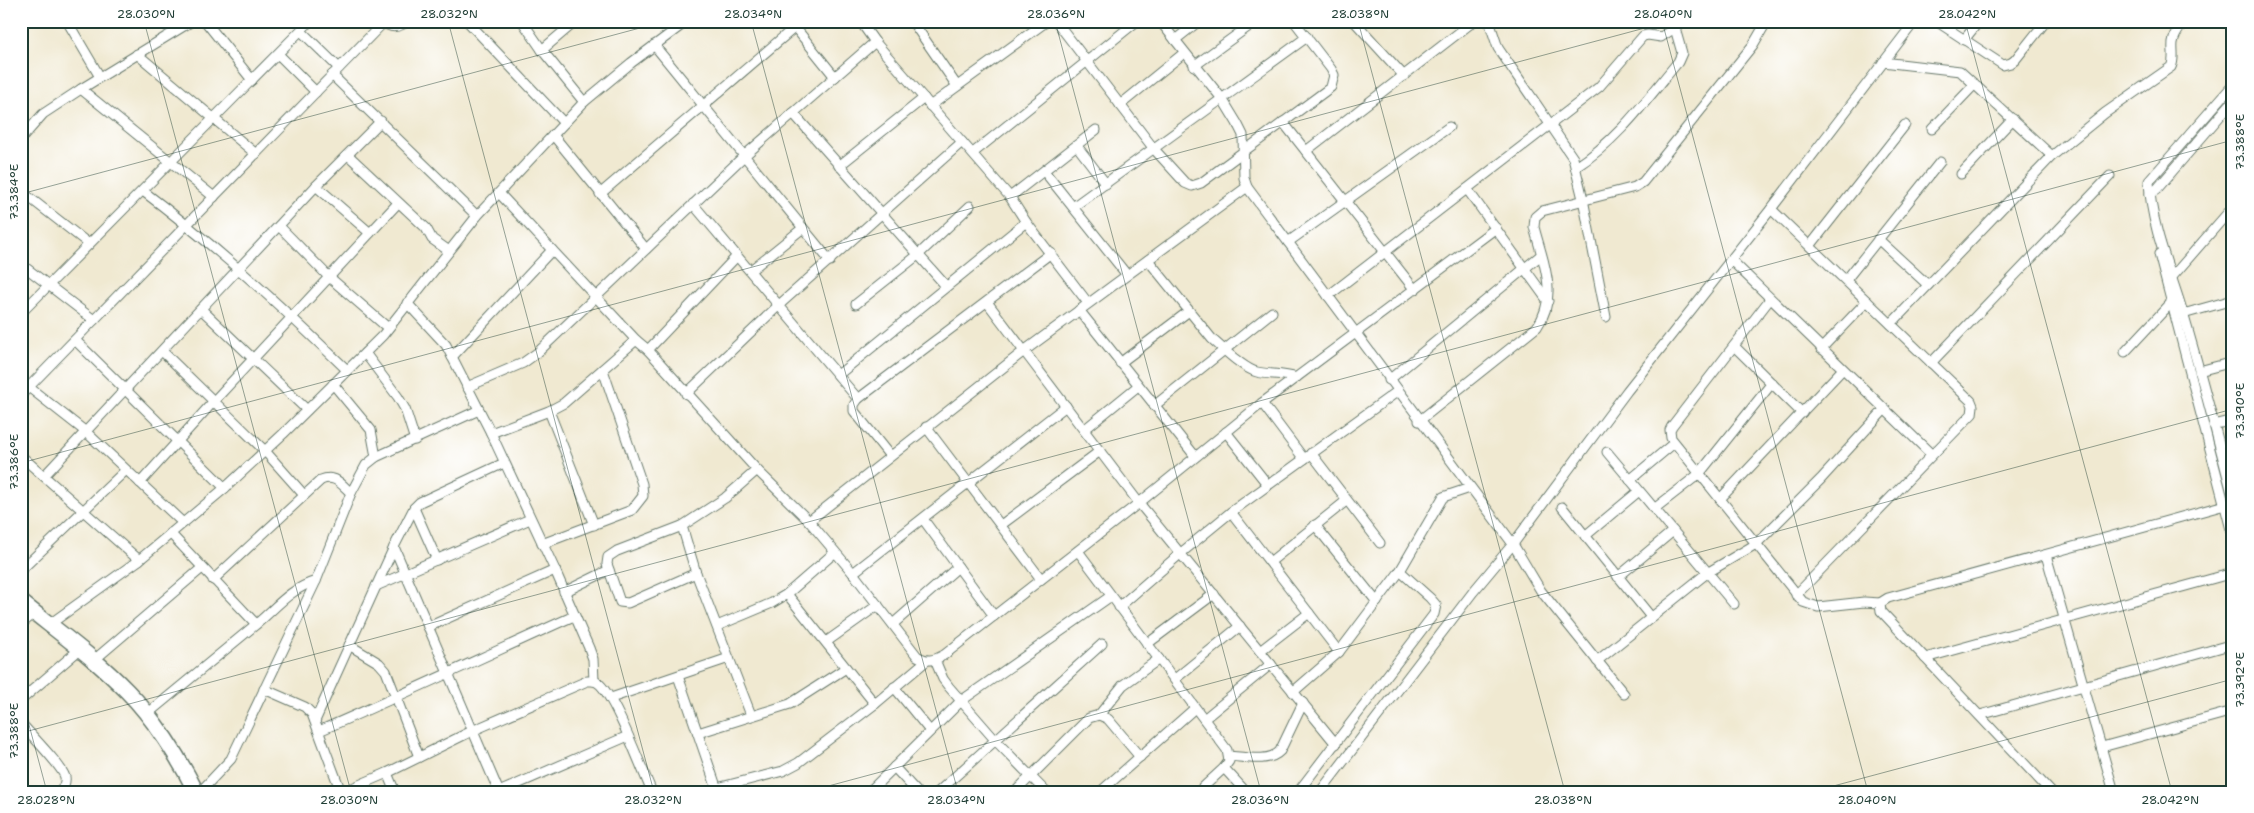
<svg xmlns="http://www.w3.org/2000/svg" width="2254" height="813" font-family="'Shantell Sans',sans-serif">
	<rect width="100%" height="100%" fill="#fff"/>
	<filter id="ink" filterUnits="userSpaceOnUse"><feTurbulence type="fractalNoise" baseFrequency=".02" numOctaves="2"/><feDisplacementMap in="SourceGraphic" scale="10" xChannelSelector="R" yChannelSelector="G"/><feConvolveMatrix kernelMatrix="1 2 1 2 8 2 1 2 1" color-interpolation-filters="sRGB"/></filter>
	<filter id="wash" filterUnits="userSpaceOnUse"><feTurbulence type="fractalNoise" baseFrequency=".0096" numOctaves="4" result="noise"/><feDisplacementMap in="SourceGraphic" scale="20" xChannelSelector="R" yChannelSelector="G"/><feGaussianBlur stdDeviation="1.12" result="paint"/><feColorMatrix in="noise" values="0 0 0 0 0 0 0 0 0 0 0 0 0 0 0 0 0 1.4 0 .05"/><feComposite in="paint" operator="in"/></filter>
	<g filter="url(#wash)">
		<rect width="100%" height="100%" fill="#f0e9d1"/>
	</g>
	<g filter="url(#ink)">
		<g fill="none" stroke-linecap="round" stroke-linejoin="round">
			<defs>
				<g id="minor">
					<polyline points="67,21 100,77"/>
					<polyline points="205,21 252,80"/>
					<path d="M381 21C391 29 398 28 408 21"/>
					<polyline points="467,21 564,123"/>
					<polyline points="522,21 542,50 584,102"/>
					<polyline points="790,21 835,77"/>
					<polyline points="860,21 875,42 1010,197 1026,222 1088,303"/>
					<polyline points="912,21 957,86"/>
					<polyline points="1056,21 1154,149 1185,183 1192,186 1201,183 1331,87 1334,75 1331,69 1294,21"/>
					<polyline points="1160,21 1223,100 1237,123 1243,135 1244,178 1247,187 1513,544 1541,591 1624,694"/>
					<polyline points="1354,21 1404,76"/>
					<polyline points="1489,21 1498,48 1573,158 1583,199 1606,317"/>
					<polyline points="1936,21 2003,65 2011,63 2015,60 2046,21"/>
					<polyline points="301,31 339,68"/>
					<polyline points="1175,40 1199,21"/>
					<polyline points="1964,40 1979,21"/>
					<polyline points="654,45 830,261"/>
					<polyline points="542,50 576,21"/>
					<polyline points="137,54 256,154"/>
					<polyline points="278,54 316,92"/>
					<polyline points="1883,62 1960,71 2052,156"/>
					<polyline points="1194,66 1256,21"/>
					<polyline points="332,75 477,216"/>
					<path d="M2233 85 2149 181C2151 226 2170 270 2183 313 2201 374 2217 435 2233 497"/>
					<polyline points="81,89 214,197"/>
					<polyline points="1120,105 1184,53"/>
					<polyline points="930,106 1047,21"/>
					<polyline points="793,113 946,286"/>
					<polyline points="1283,122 1415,290"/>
					<polyline points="1932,129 1975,84"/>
					<polyline points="553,135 646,249"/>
					<polyline points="21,139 43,114 81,89 192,21"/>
					<polyline points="1077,146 1106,184"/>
					<polyline points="1306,151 1474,21"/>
					<polyline points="973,153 1137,21"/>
					<polyline points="348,155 426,228 432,239 449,251"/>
					<polyline points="839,166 924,98"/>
					<path d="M1576 167C1618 140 1647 99 1678 62L1682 53 1676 32V21"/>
					<polyline points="1044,171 1127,275"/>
					<polyline points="1961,174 2013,119"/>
					<polyline points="316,186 370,233"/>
					<polyline points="1467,189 1548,301"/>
					<polyline points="21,191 89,244"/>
					<path d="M143 191C216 246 282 307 347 370"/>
					<path d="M499 193 636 340 648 350 757 470 809 521 853 573 917 656C927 662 933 661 944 655L1139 503 1262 403 1496 228"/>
					<polyline points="600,194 795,27"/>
					<polyline points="2150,194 2157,189 2233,101"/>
					<polyline points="1010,197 1096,130"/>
					<polyline points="693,204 858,399"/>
					<polyline points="1073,207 1307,37"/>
					<polyline points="1771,209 1971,401 1973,406 1972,414 1796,595"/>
					<polyline points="279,226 329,277 388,328"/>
					<polyline points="1878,239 1928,285"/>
					<polyline points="1288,242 1449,127"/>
					<polyline points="1810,246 1905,125"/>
					<polyline points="2159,254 2233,537"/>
					<path d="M1148 260 1212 339C1222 348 1244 369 1257 372 1270 375 1283 373 1296 378"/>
					<polyline points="1731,260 1931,454"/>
					<polyline points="21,264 94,320"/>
					<polyline points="751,270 803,228"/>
					<polyline points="2172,277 2233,207"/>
					<polyline points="1846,280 1940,162"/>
					<polyline points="1328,296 1599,87 1643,36 1648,35 1661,37 1676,27"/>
					<polyline points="1770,299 1672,426 1670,430 1671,438 1803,602 1818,607 1864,602 1880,603"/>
					<polyline points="987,302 1139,503 1336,744"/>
					<polyline points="407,303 446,345 491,433 555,570 589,648 593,659 594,681"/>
					<polyline points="856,304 918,255 970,206"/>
					<polyline points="201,309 307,410"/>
					<polyline points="1079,310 1195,456"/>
					<polyline points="21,313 310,21"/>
					<polyline points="2183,314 2233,300"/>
					<path d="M1891 324 2052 156 2105 113 2171 67C2175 59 2172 51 2173 43 2174 34 2180 28 2185 21"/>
					<polyline points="75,340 225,488"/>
					<polyline points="1734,346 1802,413"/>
					<polyline points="1821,349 1867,301"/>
					<polyline points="648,350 737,256"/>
					<polyline points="162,351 265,451 304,495"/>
					<polyline points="2125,352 2171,303"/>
					<polyline points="365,353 398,397 405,409 415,440"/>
					<polyline points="452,357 552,250"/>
					<polyline points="1120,363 1189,311"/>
					<polyline points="1931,363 2110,176"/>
					<polyline points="2199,371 2233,362"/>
					<polyline points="838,375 1026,222"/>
					<polyline points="1389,380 1541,255"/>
					<polyline points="21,381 86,432 183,523"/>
					<polyline points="333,384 371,430 376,457"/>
					<polyline points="467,387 523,363 537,353 744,156 875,42"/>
					<polyline points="686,394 779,305 962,142"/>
					<polyline points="21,395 383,23"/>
					<polyline points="1262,403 1304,459"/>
					<polyline points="1154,406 1272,312"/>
					<polyline points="549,411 594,525"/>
					<path d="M1419 421 1537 327C1559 295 1543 262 1534 227L1535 217 1542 211 1635 187 1643 182 1753 45 1767 21"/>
					<polyline points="2213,425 2233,420"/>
					<polyline points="926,427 1041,579"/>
					<polyline points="1084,430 1138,386"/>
					<polyline points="1226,432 1268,485"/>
					<polyline points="491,433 549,411 564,403 636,340"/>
					<polyline points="1607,452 1734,604"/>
					<polyline points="1311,453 1380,543"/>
					<polyline points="21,456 139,560"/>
					<polyline points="890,456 854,411 854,405 858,399 1051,253"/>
					<polyline points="44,476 316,186 381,121"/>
					<polyline points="1630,480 1674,443"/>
					<polyline points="140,483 213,402 398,203"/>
					<polyline points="1720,499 1842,370"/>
					<polyline points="1562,507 1651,617"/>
					<polyline points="414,508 437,560"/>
					<polyline points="1654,509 1699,474 1772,383"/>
					<polyline points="1231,512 1339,652"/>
					<polyline points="923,519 994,616"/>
					<polyline points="809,521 1024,351 1247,187"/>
					<polyline points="1001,525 1100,451"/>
					<polyline points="1315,525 1377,602"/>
					<polyline points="682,526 696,573 751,715"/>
					<polyline points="170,533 256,624"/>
					<polyline points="1585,536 1639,491"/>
					<polyline points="542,544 632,510 643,496 642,484 603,370"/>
					<polyline points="394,547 499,792"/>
					<polyline points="1078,551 1227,750 1229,761 1224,768 1198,792"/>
					<polyline points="2046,555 2114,792"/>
					<polyline points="1270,562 1346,501"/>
					<polyline points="21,570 126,470"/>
					<polyline points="696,573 628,603 620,602 607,564 608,557 617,551 682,526 725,498 757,470"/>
					<polyline points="853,573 1066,406"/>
					<polyline points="1618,577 1673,531"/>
					<path d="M213 580 321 480C335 474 341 484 351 493"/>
					<polyline points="376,586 530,519"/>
					<polyline points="564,592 609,570"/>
					<polyline points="787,594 875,704"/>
					<polyline points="1119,607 1181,553 1231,512 1398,391"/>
					<polyline points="21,624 35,613"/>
					<polyline points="50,624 139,560 225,488 283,434 383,335 477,216 584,102 631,63 687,21"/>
					<polyline points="893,624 958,567"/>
					<polyline points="717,626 772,603 787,594 834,553"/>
					<polyline points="428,627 555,570"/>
					<polyline points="826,642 878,605"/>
					<polyline points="1147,644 1214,594"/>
					<polyline points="349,645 379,663 386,671 419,757"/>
					<polyline points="1260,651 1309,613"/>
					<polyline points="1925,658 2233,573"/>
					<polyline points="935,660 943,679 949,687 996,741 1046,792"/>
					<polyline points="93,661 202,568"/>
					<polyline points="1597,661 1707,573 1756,544 1821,479 1884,410"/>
					<polyline points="678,676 718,792"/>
					<polyline points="1175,679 1240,626"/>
					<polyline points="894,687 930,731"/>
					<polyline points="264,689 305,707 312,714 341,792"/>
					<polyline points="1293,692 1339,652 1400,571 1443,497 1470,488"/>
					<polyline points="611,698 729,658"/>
					<polyline points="21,700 80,649"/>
					<path d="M146 715C182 685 218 656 254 626 275 609 289 589 316 581"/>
					<polyline points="1099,715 1123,685 1159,659"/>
					<polyline points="1980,715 2233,644"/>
					<polyline points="1204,719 1271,664"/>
					<polyline points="315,721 394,547 414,508 420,502 504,463"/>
					<path d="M21 723C30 734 62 766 65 777 66 782 63 788 60 792"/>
					<path d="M319 731C405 694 489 654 574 616"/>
					<polyline points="698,733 790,704 846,668"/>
					<polyline points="2102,747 2233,711"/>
					<path d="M1229 756C1245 757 1269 763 1280 751L1303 703"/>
					<polyline points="894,767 917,792"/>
					<polyline points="1224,768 1246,792"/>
					<polyline points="387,773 395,792"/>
					<polyline points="717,788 783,771 798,763 875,704 926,661"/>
					<polyline points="200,792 231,759 316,581 351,493 366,465 376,457 479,410"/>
					<path d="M343 792 387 773 472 731 587 681C592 681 595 680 598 683 614 694 642 770 652 792"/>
					<polyline points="499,792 628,736"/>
					<polyline points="869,792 961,701 1111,596"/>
					<polyline points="938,792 1102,644"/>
					<polyline points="1015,792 1089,718 1099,715 1108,719 1140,757"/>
					<polyline points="1100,792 1195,708"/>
					<polyline points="1298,792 1434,614 1436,605 1430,598 1400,571"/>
					<polyline points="1320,792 1473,592 1513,544 1627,391 1771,209 1915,21"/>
					<polyline points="2051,792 1881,611 1880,603 1888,598 2225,505"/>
				</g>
				<path id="primary" d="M21 602C57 631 95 658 127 691 153 717 180 759 196 792"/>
			</defs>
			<use href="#minor" stroke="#68796b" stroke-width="11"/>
			<use href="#primary" stroke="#68796b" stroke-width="18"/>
			<use href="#minor" stroke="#fff" stroke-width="9"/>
			<use href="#primary" stroke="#fff" stroke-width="15"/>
		</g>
	</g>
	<path fill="none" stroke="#1f3d34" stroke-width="1" stroke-opacity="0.45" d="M144 21 351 792M448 21 654 792M751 21 958 792M1055 21 1261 792M1358 21 1565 792M1662 21 1868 792M1965 21 2172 792M21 194 666 21M21 463 1671 21M21 695 47 792M21 733 2233 140M806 792 2233 409M1811 792 2233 679"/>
	<rect width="2254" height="813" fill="none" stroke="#fff" stroke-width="55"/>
	<rect x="28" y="28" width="2198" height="758" fill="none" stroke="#1f3d34" stroke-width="2"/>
	<g font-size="12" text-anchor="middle" fill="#1f3d34">
		<text x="146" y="18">28.030°N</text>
		<text x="449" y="18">28.032°N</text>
		<text x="753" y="18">28.034°N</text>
		<text x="1056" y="18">28.036°N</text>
		<text x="1360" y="18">28.038°N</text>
		<text x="1663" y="18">28.040°N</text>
		<text x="1967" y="18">28.042°N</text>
		<text transform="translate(2240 142) rotate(-90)" y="4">73.388°E</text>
		<text transform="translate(14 192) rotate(-90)" y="4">73.384°E</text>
		<text transform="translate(2240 411) rotate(-90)" y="4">73.390°E</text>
		<text transform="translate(14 462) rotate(-90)" y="4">73.386°E</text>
		<text transform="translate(2240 680) rotate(-90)" y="4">73.392°E</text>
		<text transform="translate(14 731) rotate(-90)" y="4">73.388°E</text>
		<text x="46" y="804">28.028°N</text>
		<text x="349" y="804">28.030°N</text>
		<text x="653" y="804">28.032°N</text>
		<text x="956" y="804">28.034°N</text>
		<text x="1260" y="804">28.036°N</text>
		<text x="1563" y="804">28.038°N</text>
		<text x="1867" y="804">28.040°N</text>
		<text x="2170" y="804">28.042°N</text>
	</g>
</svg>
